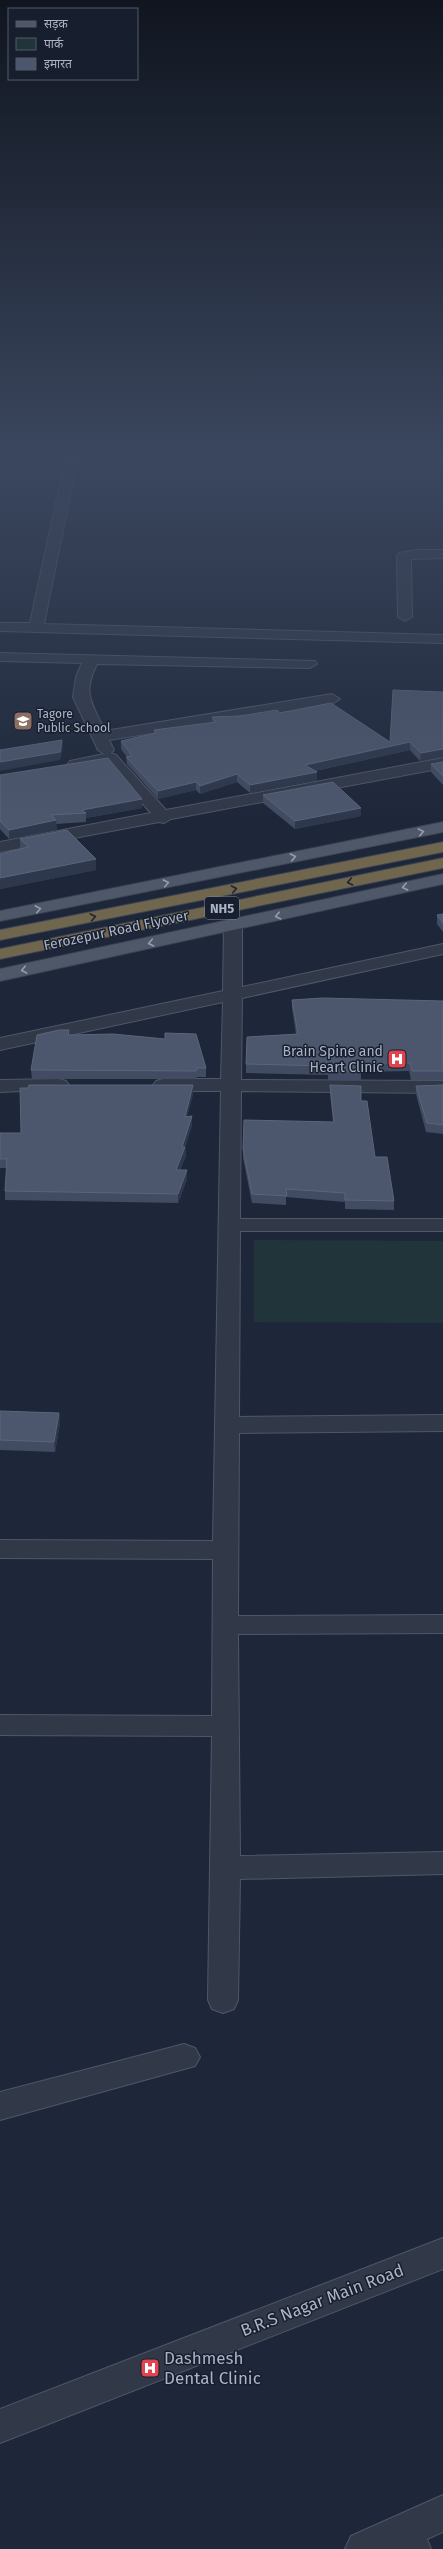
<svg xmlns="http://www.w3.org/2000/svg" width="443" height="2549" font-family="'Fira Sans','Noto Sans Devanagari',sans-serif">
	<rect width="100%" height="100%" fill="#1e2739"/>
	<polygon fill="#20343a" points="254,1240 443,1241 443,1323 254,1322"/>
	<g fill="none" stroke-linecap="round" stroke-linejoin="round">
		<defs>
			<g id="minor">
				<polygon points="65,461 77,461 44,624 443,635 443,643 0,631 0,623 30,623"/>
				<polygon points="417,550 443,550 443,558 411,559 412,617 405,621 398,617 397,556 399,553"/>
				<path d="M0 653 315 661 317 664 310 668 97 664C82 694 92 703 105 731L332 694 340 699 332 704 109 740 114 750 111 753 116 755 166 810 443 758V768L171 819 164 823 159 822 0 852V842L151 813 106 763 76 769 68 764 70 761 104 754 98 750 73 697 76 677 82 663 0 661Z"/>
				<polygon points="233,921 239,922 242,926 242,987 443,944 443,954 242,998 241,1080 443,1081 443,1093 241,1091 240,1219 443,1219 443,1231 240,1231 239,1417 443,1415 443,1431 239,1433 238,1616 443,1615 443,1633 238,1634 240,1856 443,1852 443,1874 240,1879 238,2000 234,2009 223,2013 212,2009 208,2000 212,1736 0,1735 0,1715 212,1716 213,1559 0,1558 0,1540 213,1541 221,1091 163,1091 156,1089 153,1085 156,1081 163,1079 221,1079 223,1002 0,1050 0,1038 223,991 224,926 227,922"/>
				<polygon points="59,1079 66,1081 69,1085 66,1089 0,1092 0,1080"/>
				<polygon points="184,2044 195,2048 200,2057 195,2066 0,2120 0,2092"/>
				<polygon points="443,2238 443,2269 0,2443 0,2409"/>
				<polygon points="443,2495 443,2532 427,2539 431,2549 345,2549 351,2536"/>
			</g>
			<g id="major">
				<polygon points="443,822 443,832 0,921 0,911"/>
				<polygon points="443,874 443,884 0,981 0,969"/>
			</g>
			<g id="highway">
				<polygon points="443,842 443,852 0,940 0,930"/>
				<polygon points="443,858 443,868 0,959 0,949"/>
			</g>
		</defs>
		<use href="#minor" stroke="#4f5667" stroke-width="2"/>
		<use href="#major" stroke="#3b4252" stroke-width="2"/>
		<use href="#highway" stroke="#3c4353" stroke-width="2"/>
		<use href="#minor" fill="#313949" fill-rule="evenodd"/>
		<use href="#major" fill="#4f5869" fill-rule="evenodd"/>
		<use href="#highway" fill="#70664e" fill-rule="evenodd"/>
	</g>
	<g fill="#414b61">
		<polygon points="443,692 443,757 420,761 410,750 315,771 317,772 317,780 250,793 237,782 200,794 196,790 158,799 127,764 126,757 127,757 121,749 121,741 154,734 154,730 212,723 212,717 280,713 390,742"/>
		<polygon points="443,762 443,785 431,772 431,764"/>
		<polygon points="0,775 142,808 86,818 86,822 56,824 57,830 9,839 0,829"/>
		<polygon points="263,795 361,816 295,829 263,803"/>
		<polygon points="20,839 96,870 0,889 0,854 20,849"/>
		<polygon points="443,914 443,932 437,924 437,915"/>
		<polygon points="292,1000 443,1001 443,1080 411,1080 409,1071 361,1072 361,1080 328,1080 328,1075 246,1073 246,1064 296,1034 292,1008"/>
		<polygon points="69,1030 69,1035 206,1068 206,1077 197,1077 196,1079 32,1079 31,1070"/>
		<polygon points="330,1085 361,1101 375,1157 394,1201 394,1210 345,1209 345,1202 286,1197 286,1205 252,1203 243,1158 244,1120 333,1122 330,1094"/>
		<polygon points="443,1085 443,1134 426,1132 416,1094 416,1086"/>
		<polygon points="193,1094 187,1116 192,1116 192,1125 185,1147 186,1156 180,1170 187,1170 187,1179 178,1203 5,1200 5,1191 7,1168 0,1168 0,1133 21,1133"/>
		<polygon points="0,1411 59,1413 60,1423 55,1452 0,1450"/>
	</g>
	<g fill="#2e384c">
		<polygon points="62,740 63,749 60,760 0,771 0,762"/>
		<polygon points="410,742 410,750 305,773 305,765"/>
		<polygon points="443,749 443,757 420,761 421,753"/>
		<polygon points="317,772 317,780 250,793 250,785"/>
		<polygon points="237,774 237,782 200,794 200,786"/>
		<polygon points="196,782 196,790 158,799 158,791"/>
		<polygon points="142,799 142,808 86,818 86,813 82,810"/>
		<polygon points="361,808 361,816 295,829 295,821"/>
		<polygon points="56,820 57,830 9,839 9,830"/>
		<polygon points="96,859 96,870 0,889 0,878"/>
		<polygon points="193,1085 193,1094 185,1125 185,1117"/>
		<polygon points="192,1116 192,1125 185,1148 185,1147 186,1156 176,1179 176,1170"/>
		<polygon points="187,1170 187,1179 178,1203 178,1194"/>
		<polygon points="59,1413 60,1423 55,1452 54,1442"/>
	</g>
	<g fill="#4c566c" stroke="#5b657a">
		<polygon points="393,690 443,692 443,749 421,753 410,742 305,765 317,772 250,785 237,774 200,786 196,782 158,791 126,757 132,756 121,741 156,733 154,730 216,722 212,717 240,716 277,710 280,713 331,703 390,742"/>
		<polygon points="62,740 60,752 0,762 0,750"/>
		<polygon points="108,758 142,799 82,810 86,813 51,815 56,820 9,830 0,821 0,775"/>
		<polygon points="443,762 443,776 431,764"/>
		<polygon points="333,782 361,808 295,821 263,795"/>
		<polygon points="67,830 96,859 0,878 0,854 29,847 20,839"/>
		<polygon points="443,914 443,923 437,915"/>
		<polygon points="322,998 443,1001 443,1071 412,1071 410,1063 361,1063 361,1071 329,1071 328,1066 246,1064 247,1037 298,1034 292,1000"/>
		<polygon points="59,1030 69,1030 68,1035 113,1034 165,1039 165,1033 196,1034 206,1068 197,1068 196,1071 31,1070 37,1035"/>
		<polygon points="29,1085 193,1085 185,1117 192,1116 182,1147 185,1147 176,1170 187,1170 178,1194 5,1191 7,1159 0,1159 0,1133 21,1133 20,1088 28,1088"/>
		<polygon points="330,1085 361,1086 361,1101 367,1101 375,1157 387,1157 394,1201 345,1200 345,1193 286,1189 287,1196 252,1194 243,1149 244,1120 334,1122"/>
		<polygon points="443,1085 443,1125 427,1123 416,1086"/>
		<polygon points="0,1411 59,1413 54,1442 0,1440"/>
	</g>
	<defs><path id="oneway-chevron" d="M-2-3.5L2.5 0L-2 3.5" fill="none" stroke-width="1.6" stroke-linecap="round" stroke-linejoin="round"/></defs>
	<g stroke="#949caf">
		<use href="#oneway-chevron" transform="translate(421 832) rotate(-11)"/>
		<use href="#oneway-chevron" transform="translate(293 857) rotate(-11)"/>
		<use href="#oneway-chevron" transform="translate(166 883) rotate(-11)"/>
		<use href="#oneway-chevron" transform="translate(405 887) rotate(167)"/>
		<use href="#oneway-chevron" transform="translate(38 909) rotate(-11)"/>
		<use href="#oneway-chevron" transform="translate(278 916) rotate(167)"/>
		<use href="#oneway-chevron" transform="translate(151 943) rotate(168)"/>
		<use href="#oneway-chevron" transform="translate(24 970) rotate(168)"/>
	</g>
	<g stroke="#202530">
		<use href="#oneway-chevron" transform="translate(350 882) rotate(168)"/>
		<use href="#oneway-chevron" transform="translate(234 889) rotate(-11)"/>
		<use href="#oneway-chevron" transform="translate(93 917) rotate(-11)"/>
	</g>
	<linearGradient id="sky" x2="0" y2="1"><stop stop-color="#10151f"/><stop offset="0.56" stop-color="#3b475f"/><stop offset="1" stop-color="#3b475f" stop-opacity="0"/></linearGradient>
	<rect width="443" height="818" fill="url(#sky)"/>
	<defs>
		<symbol id="school-square" viewBox="-11 -11 22 22"><rect x="-9" y="-9" width="18" height="18" rx="4" fill="#8d6e63" stroke="#171e2d"/><path d="M0-5L7-2L0 1L-7-2ZM-4 1L0 2.5L4 1V4Q0 6-4 4Z" fill="#fff"/></symbol>
		<symbol id="hospital-square" viewBox="-11 -11 22 22"><rect x="-9" y="-9" width="18" height="18" rx="4" fill="#e0444e" stroke="#171e2d"/><path d="M-5-5h3v3.5h4V-5h3V5h-3V1.5h-4V5h-3Z" fill="#fff"/></symbol>
	</defs>
	<g fill-rule="evenodd">
		<use href="#school-square" x="12" y="710" width="22" height="22"/>
		<use href="#hospital-square" x="386" y="1048" width="22" height="22"/>
		<use href="#hospital-square" x="139" y="2357" width="22" height="22"/>
	</g>
	<g text-anchor="middle" stroke-width="3" stroke-linejoin="round" paint-order="stroke">
		<g font-size="12" fill="#abb3c6" stroke="#171e2d" text-anchor="start">
			<text x="37" y="718">Tagore<tspan x="37" dy="14">Public School</tspan></text>
		</g>
		<rect fill="#171e2d" stroke="#7f8698" stroke-width="1" x="205" y="897" width="34" height="22" rx="3"/>
		<g font-size="13" font-weight="bold" fill="#abb3c6">
			<text x="222" y="913">NH5</text>
		</g>
		<g font-size="14" fill="#abb3c6" stroke="#171e2d">
			<text transform="translate(116 930) rotate(-12)" y="5">Ferozepur Road Flyover</text>
		</g>
		<g font-size="14" fill="#abb3c6" stroke="#171e2d" text-anchor="end">
			<text x="383" y="1056">Brain Spine and<tspan x="383" dy="16">Heart Clinic</tspan></text>
		</g>
		<g font-size="17" fill="#abb3c6" stroke="#171e2d">
			<text transform="translate(322 2300) rotate(-21)" y="6">B.R.S Nagar Main Road</text>
		</g>
		<g font-size="17" fill="#abb3c6" stroke="#171e2d" text-anchor="start">
			<text x="164" y="2364">Dashmesh<tspan x="164" dy="20">Dental Clinic</tspan></text>
		</g>
	</g>
	<rect x="8" y="8" width="130" height="72" fill="#171e2d" stroke="#525a6a"/>
	<rect x="16" y="21" width="20" height="6" fill="#4f5869" stroke="#525a6a"/>
	<text x="44" y="28" font-size="12" fill="#abb3c6">सड़क</text>
	<rect x="16" y="38" width="20" height="12" fill="#20343a" stroke="#525a6a"/>
	<text x="44" y="48" font-size="12" fill="#abb3c6">पार्क</text>
	<rect x="16" y="58" width="20" height="12" fill="#4c566c" stroke="#525a6a"/>
	<text x="44" y="68" font-size="12" fill="#abb3c6">इमारत</text>
</svg>
